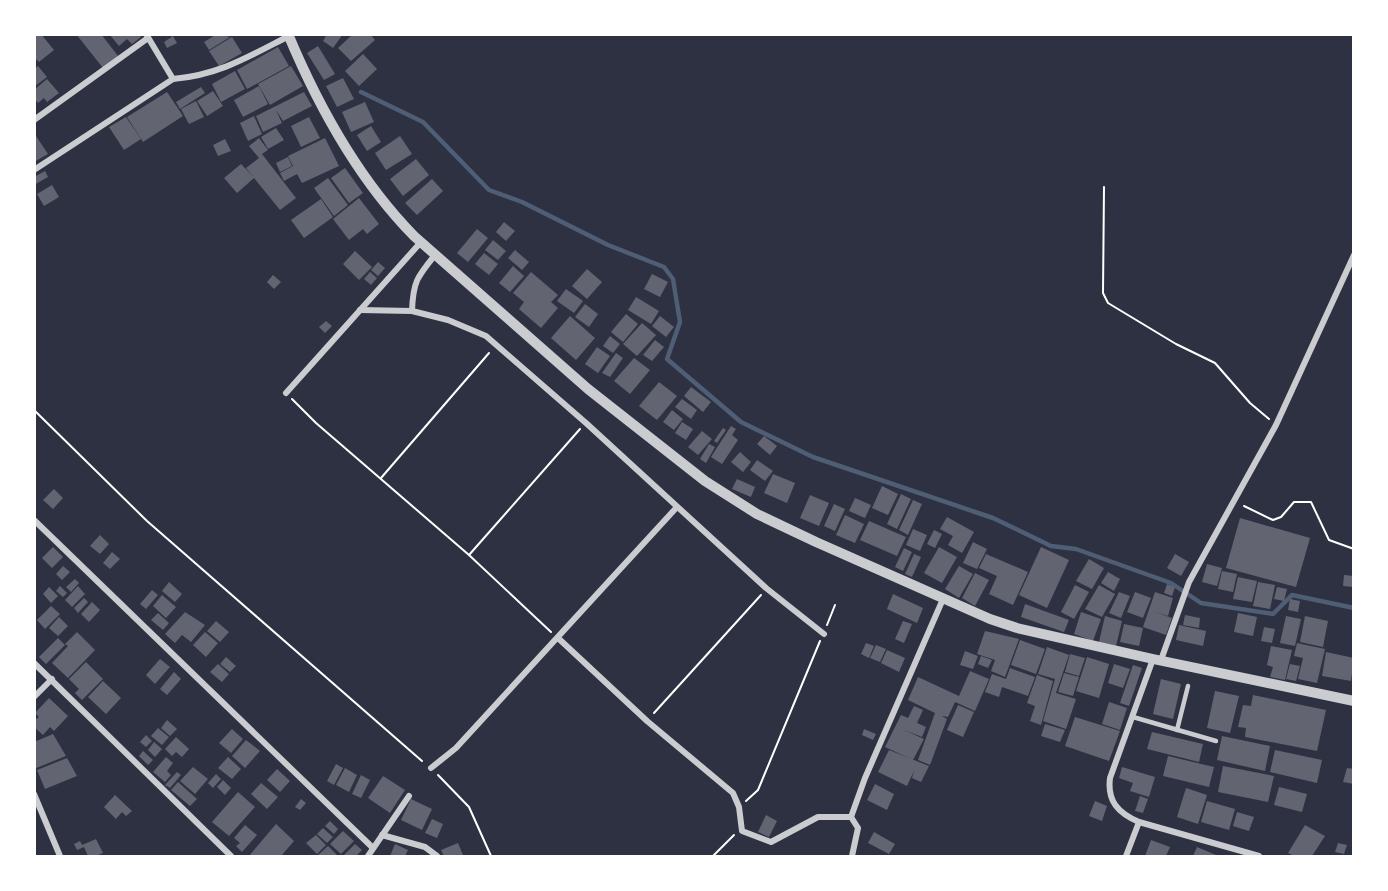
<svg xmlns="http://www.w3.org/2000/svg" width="1388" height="891" font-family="'Golos Text',sans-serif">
	<rect width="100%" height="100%" fill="#2d3142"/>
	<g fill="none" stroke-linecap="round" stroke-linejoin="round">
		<polyline stroke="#4f5d75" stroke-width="4.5" points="361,92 423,122 489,190 522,202 608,245 664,267 673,279 680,322 667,359 741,422 813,457 993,518 1051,546 1076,549 1171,583 1201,603 1273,614 1292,595 1354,608"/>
	</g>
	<g fill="#626471">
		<polygon points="34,34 41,34 54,50 39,62 34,57"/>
		<polygon points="76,34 101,34 118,56 103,68"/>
		<polygon points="109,34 139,34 141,37 132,44 127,39 119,46"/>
		<polygon points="217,34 230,37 209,50 204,42"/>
		<polygon points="327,34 343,34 333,48 323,41"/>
		<polygon points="353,34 370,34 375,40 351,61 338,48"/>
		<polygon points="173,36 177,43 167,48 164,42"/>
		<polygon points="232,37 242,53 219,66 209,51"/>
		<polygon points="318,46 335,74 324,80 307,53"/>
		<polygon points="278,47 289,66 247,89 237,70"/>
		<polygon points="363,54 377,69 359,86 345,71"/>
		<polygon points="38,66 47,77 34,87 34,69"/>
		<polygon points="291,66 303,86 270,105 258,84"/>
		<polygon points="235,71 245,89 221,102 212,84"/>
		<polygon points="343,78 354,99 337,107 326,86"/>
		<polygon points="47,79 59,93 47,102 44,98 38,103 34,98 34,90"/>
		<polygon points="259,86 268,104 243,117 234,100"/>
		<polygon points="201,87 205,93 180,109 176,102"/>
		<polygon points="213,91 223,106 207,116 197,101"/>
		<polygon points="167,92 183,116 143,142 127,117"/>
		<polygon points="304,92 312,106 283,121 276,110 282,123 263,132 256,116"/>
		<polygon points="196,101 204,117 189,124 181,109"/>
		<polygon points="365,102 374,122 351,132 342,112"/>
		<polygon points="254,116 262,134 248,141 240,123"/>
		<polygon points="126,117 141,139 124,150 109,127"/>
		<polygon points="309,117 320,138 301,147 291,126"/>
		<polygon points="371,126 381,142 367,151 357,135"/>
		<polygon points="276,128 284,140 268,149 261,137"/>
		<polygon points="34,133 48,154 34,162"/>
		<polygon points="400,136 412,154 386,170 375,153"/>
		<polygon points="259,138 268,150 262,154 296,198 280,210 254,178 237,193 224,178 241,164 253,176 246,168 259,158 249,146"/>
		<polygon points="325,138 339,166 302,183 297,174 284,181 280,173 293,166 288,156"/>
		<polygon points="225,139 231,151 218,156 213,145"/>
		<polygon points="288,157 292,166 280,172 276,163"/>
		<polygon points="416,159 429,175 403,196 390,179"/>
		<polygon points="345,168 363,193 349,203 331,178"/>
		<polygon points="45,171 48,177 34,185 34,177"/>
		<polygon points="328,178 348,205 334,216 314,188"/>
		<polygon points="432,179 443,191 417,215 405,203"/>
		<polygon points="52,185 59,197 44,206 37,194"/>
		<polygon points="359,198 379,224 367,234 363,229 349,240 333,219"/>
		<polygon points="321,199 333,217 304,238 291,220"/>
		<polygon points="504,222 515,231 506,241 496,232"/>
		<polygon points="477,229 488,238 468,262 457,253"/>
		<polygon points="493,240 506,251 498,260 485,250"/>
		<polygon points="515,250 529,262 522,270 508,258"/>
		<polygon points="355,251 372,267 359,280 343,264"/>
		<polygon points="484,253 498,264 489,275 475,264"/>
		<polygon points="378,262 385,268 378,276 371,270"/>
		<polygon points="513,266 524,276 510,292 499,283"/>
		<polygon points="587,269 602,282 587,299 572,286"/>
		<polygon points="370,272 377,278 371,285 364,279"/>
		<polygon points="531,272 558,295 551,302 558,308 541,328 519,309 524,302 513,293"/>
		<polygon points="652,274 668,282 660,297 644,289"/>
		<polygon points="273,275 281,282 274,289 267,282"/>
		<polygon points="566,289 583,301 574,313 557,301"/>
		<polygon points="636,297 659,311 651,324 628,310"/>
		<polygon points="585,304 598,314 589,327 575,317"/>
		<polygon points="626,314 638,324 623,342 611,332"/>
		<polygon points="570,316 595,338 576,360 551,338"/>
		<polygon points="660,316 674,327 666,337 652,326"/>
		<polygon points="326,321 332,326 325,333 319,327"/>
		<polygon points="642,323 656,335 637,356 623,344"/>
		<polygon points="610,336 620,344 613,353 603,346"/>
		<polygon points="655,340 664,347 652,361 643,355"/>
		<polygon points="597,347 610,356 598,373 585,364"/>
		<polygon points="616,353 623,358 610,377 602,373"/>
		<polygon points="634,358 650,370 630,394 614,381"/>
		<polygon points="659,382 677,396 657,420 639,406"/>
		<polygon points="691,387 711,402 703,412 684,396"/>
		<polygon points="682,399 697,410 691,419 675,407"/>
		<polygon points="672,410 683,419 674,430 663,422"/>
		<polygon points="682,422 693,429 686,440 675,433"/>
		<polygon points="731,426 736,429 732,435 738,440 722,464 711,457"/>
		<polygon points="723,428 726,430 717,443 714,441"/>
		<polygon points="702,431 712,439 698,455 688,447"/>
		<polygon points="764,436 777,446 770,455 757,444"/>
		<polygon points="709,444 715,447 706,463 700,459"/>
		<polygon points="740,452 751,462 743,472 731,462"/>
		<polygon points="757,460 773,471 765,481 750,470"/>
		<polygon points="773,474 795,483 787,503 764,493"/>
		<polygon points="737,479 755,487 751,497 732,489"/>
		<polygon points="882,486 898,494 888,515 872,508"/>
		<polygon points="54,489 63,498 53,509 43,500"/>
		<polygon points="901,494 911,499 897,529 887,524"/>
		<polygon points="810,495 829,503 819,526 800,518"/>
		<polygon points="855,498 871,505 865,518 849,511"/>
		<polygon points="913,500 922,504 908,535 899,530"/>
		<polygon points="834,504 845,509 835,531 824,526"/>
		<polygon points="845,515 864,524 855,543 836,535"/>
		<polygon points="947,517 974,532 962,553 948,545 953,536 940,529"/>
		<polygon points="1240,518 1310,538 1296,587 1226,568"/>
		<polygon points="869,521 906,537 897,556 860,540"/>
		<polygon points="913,529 927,535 920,551 906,545"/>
		<polygon points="934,530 942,534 935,548 927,544"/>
		<polygon points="100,535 109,544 100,554 90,546"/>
		<polygon points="973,542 987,549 977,569 963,563"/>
		<polygon points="53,547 63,557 52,568 42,558"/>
		<polygon points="939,547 957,557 942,583 924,573"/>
		<polygon points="1041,547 1069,560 1047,608 1019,595"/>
		<polygon points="904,548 912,552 903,571 895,567"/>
		<polygon points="112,552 120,559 110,569 103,563"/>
		<polygon points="914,554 921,557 912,577 905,574"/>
		<polygon points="986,554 1028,572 1013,605 989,594 997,576 979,568"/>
		<polygon points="1175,554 1189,562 1181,576 1167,568"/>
		<polygon points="1089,559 1104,568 1092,589 1076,581"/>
		<polygon points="1207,564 1222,568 1217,586 1202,582"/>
		<polygon points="63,566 70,572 62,580 56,574"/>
		<polygon points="959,566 973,574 959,598 945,589"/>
		<polygon points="1222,571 1237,574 1233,592 1218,589"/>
		<polygon points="1108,572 1120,579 1114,591 1101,583"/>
		<polygon points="975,573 989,580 975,606 962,598"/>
		<polygon points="1344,575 1354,576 1353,587 1343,586"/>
		<polygon points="1238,577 1257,581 1252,602 1233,599"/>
		<polygon points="75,579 79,583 71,592 66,587"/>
		<polygon points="169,582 182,594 175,602 162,591"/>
		<polygon points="1258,582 1275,585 1270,609 1253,606"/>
		<polygon points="1167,584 1175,587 1172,596 1164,593"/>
		<polygon points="1075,585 1089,592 1074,619 1061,612"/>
		<polygon points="1099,585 1115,594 1102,617 1085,609"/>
		<polygon points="60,586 67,593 63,597 56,591"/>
		<polygon points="78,586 85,594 72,607 65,600"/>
		<polygon points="49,587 58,596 51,603 43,594"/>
		<polygon points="1277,587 1287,589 1284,601 1274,599"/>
		<polygon points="152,590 158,595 146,609 140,604"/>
		<polygon points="1119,592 1130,596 1121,618 1109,613"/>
		<polygon points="1135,592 1151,598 1143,618 1127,612"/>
		<polygon points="1155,592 1173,598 1168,616 1155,612 1172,618 1166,635 1143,627"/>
		<polygon points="893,594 923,608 917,623 887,609"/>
		<polygon points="162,595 176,607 166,618 153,606"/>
		<polygon points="84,598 88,602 78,613 74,608"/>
		<polygon points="1290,599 1300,601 1298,612 1288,610"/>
		<polygon points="92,602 100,610 89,622 81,614"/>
		<polygon points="1025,604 1069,620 1064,632 1021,617"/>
		<polygon points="51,606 60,614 45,629 37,620"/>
		<polygon points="185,612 205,625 191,642 182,635 175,643 165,634"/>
		<polygon points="1081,612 1101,619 1093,641 1074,634"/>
		<polygon points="158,613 169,623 163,630 151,620"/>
		<polygon points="1238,613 1257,617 1253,636 1234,632"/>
		<polygon points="1185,615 1200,618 1199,628 1183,625"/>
		<polygon points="1105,616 1122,621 1116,646 1099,642"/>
		<polygon points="1286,616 1301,619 1295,646 1280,643"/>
		<polygon points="1305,616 1328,621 1323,647 1300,642"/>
		<polygon points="59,617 68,626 58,636 49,628"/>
		<polygon points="216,621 229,632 220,642 207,631"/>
		<polygon points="903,621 912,624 904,643 895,639"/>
		<polygon points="1124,624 1143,628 1139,646 1120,642"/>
		<polygon points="1179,625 1206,631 1203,646 1176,640"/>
		<polygon points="1264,627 1275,629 1272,643 1261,641"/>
		<polygon points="985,631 1019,639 1005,677 991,671 995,660 977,654"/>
		<polygon points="77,632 95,650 68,678 52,663 68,646 65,644"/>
		<polygon points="205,632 218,643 206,657 193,645"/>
		<polygon points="58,638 65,645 46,664 39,657"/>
		<polygon points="1020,640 1045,649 1036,674 1011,665"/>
		<polygon points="866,643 874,646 869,658 861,654"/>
		<polygon points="1297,643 1325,649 1317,683 1298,679 1303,658 1294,656"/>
		<polygon points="876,645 886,649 880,662 870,658"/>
		<polygon points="1271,646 1292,650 1285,680 1270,677 1273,667 1267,665"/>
		<polygon points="1047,647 1069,655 1056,693 1076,699 1066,729 1043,721 1055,679 1038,674"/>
		<polygon points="887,650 905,658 899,672 881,663"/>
		<polygon points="965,651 978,656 973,669 960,665"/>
		<polygon points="1326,652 1354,658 1351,681 1322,676"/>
		<polygon points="1070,654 1085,658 1079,676 1065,672"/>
		<polygon points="981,656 992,660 988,668 978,664"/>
		<polygon points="226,657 236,666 230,672 220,664"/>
		<polygon points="1087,657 1109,664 1099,698 1076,691"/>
		<polygon points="160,659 170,667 155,684 146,675"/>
		<polygon points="86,662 103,679 82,700 75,693 79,689 69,679"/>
		<polygon points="218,664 229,674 222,682 210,672"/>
		<polygon points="1114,664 1130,669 1123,688 1108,683"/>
		<polygon points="1290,664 1300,666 1296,681 1286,679"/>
		<polygon points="1133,665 1142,668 1129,706 1120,703"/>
		<polygon points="1010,668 1035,677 1028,696 1002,687 999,697 985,692 992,674 1006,679"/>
		<polygon points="970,671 989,679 975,711 955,702 948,717 942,716 947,719 930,765 918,760 935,713 908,700 918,677 959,696"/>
		<polygon points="174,672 181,679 167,695 160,689"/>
		<polygon points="1064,673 1079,677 1073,696 1058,692"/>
		<polygon points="1037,675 1053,681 1041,725 1030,721 1035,706 1027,703"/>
		<polygon points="1161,679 1181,684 1173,719 1153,714"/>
		<polygon points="103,681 121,698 106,714 88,697"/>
		<polygon points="1215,691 1239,696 1230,733 1207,728"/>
		<polygon points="1253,695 1326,710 1317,751 1245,737 1246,728 1238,727 1243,705 1251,706"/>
		<polygon points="49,698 68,716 54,731 50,727 43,735 34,727 34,721 39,717 35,713"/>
		<polygon points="1109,702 1127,708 1120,730 1102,724"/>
		<polygon points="958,705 974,712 963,737 947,730"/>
		<polygon points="914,706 923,710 917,723 926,727 922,737 904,730 924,739 913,760 885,747 901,715 908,718"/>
		<polygon points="1075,717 1120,731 1109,761 1065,746"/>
		<polygon points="167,720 177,729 170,736 161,728"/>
		<polygon points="1045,724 1065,730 1060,742 1041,736"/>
		<polygon points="158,728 169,737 162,745 151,736"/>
		<polygon points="232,729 243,739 231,753 219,743"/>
		<polygon points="864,729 876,734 873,740 862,735"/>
		<polygon points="1152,732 1203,744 1199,762 1147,749"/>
		<polygon points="53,734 66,756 34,769 34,742"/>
		<polygon points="146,735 152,741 146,747 140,742"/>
		<polygon points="1222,736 1270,746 1265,771 1217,760"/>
		<polygon points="176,737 189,749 182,757 176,752 172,756 165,749"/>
		<polygon points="246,740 260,751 245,768 232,756"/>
		<polygon points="154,742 162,749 155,757 148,750"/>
		<polygon points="889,750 929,766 921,782 912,778 914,771 907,786 878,772"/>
		<polygon points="1275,750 1322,760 1317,783 1270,772"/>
		<polygon points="143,751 153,760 148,765 139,756"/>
		<polygon points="1168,756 1214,767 1209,787 1163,776"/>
		<polygon points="166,757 173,763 167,771 171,775 165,782 153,772"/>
		<polygon points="228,757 241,769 232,779 218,768"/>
		<polygon points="67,758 77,776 45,789 37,770"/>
		<polygon points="336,764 343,768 334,785 327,781"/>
		<polygon points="1223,766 1274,776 1268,802 1218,792"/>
		<polygon points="193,767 208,779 195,794 180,781"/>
		<polygon points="1122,767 1155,777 1149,797 1130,791 1133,783 1119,778"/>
		<polygon points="345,768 357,775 349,792 336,785"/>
		<polygon points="1347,768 1354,769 1354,784 1343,782"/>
		<polygon points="277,769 290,781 280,792 267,780"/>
		<polygon points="177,772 181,775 170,788 165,785"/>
		<polygon points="216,774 221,779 213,788 208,783"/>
		<polygon points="361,775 370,780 361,798 352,794"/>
		<polygon points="383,776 405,790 390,813 368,798"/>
		<polygon points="223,780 231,788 225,795 217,787"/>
		<polygon points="178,782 197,799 190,806 171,790"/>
		<polygon points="261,783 278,797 267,809 251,794"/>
		<polygon points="875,784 894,794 887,810 867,800"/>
		<polygon points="1279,787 1307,794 1302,812 1274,805"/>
		<polygon points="1186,788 1207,795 1198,824 1177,817"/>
		<polygon points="238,792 255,807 229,836 212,822"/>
		<polygon points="115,795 132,811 126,816 122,812 116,819 104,807"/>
		<polygon points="1140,796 1148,799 1143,813 1135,811"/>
		<polygon points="301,799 306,803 300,810 295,807"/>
		<polygon points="411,799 432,809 422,830 401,820"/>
		<polygon points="1095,801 1107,806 1102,821 1089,816"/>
		<polygon points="1207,801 1235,809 1229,830 1201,822"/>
		<polygon points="1237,812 1254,817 1249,831 1233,826"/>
		<polygon points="766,815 777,821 769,837 758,832"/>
		<polygon points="432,819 443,824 437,838 425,833"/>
		<polygon points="330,821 338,829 334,834 325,826"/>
		<polygon points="276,824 294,841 281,856 249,856"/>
		<polygon points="245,825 257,835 242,852 236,846 240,843 234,838"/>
		<polygon points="1305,825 1325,836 1312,856 1294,856 1288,853"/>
		<polygon points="323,828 333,837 327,843 317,834"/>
		<polygon points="343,831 354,841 341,854 330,844"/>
		<polygon points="874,832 895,844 889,854 868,843"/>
		<polygon points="316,835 326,845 317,854 306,843"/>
		<polygon points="96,839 103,853 96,856 88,856 84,847 77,850 74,844 80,841 82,845"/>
		<polygon points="1151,840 1170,847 1166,856 1145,856"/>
		<polygon points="458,843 463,855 444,856 441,850"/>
		<polygon points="1338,843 1347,845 1344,854 1335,852"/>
		<polygon points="355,844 362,850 356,856 343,856"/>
		<polygon points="395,844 408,850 405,856 390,856"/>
		<polygon points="328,846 337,855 335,856 317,856"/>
		<polygon points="1197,847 1216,855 1215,856 1193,856"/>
	</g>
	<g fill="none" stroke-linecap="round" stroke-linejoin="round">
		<g stroke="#fff" stroke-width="2">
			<polyline points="1104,187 1103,293 1108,303 1176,344 1215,363 1250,403 1269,419"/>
			<polyline points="292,399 316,423 469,555 551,632"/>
			<polyline points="34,410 147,521 422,761"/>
			<polyline points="381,478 489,353"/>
			<polyline points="1244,506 1273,520 1281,517 1294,502 1311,502 1329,540 1354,549"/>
			<polyline points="469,555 580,429"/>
			<polyline points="827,625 835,605"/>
			<polyline points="654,713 761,595"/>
			<polyline points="438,775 469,807 491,856"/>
			<polyline points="746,801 758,790 820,641"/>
			<polyline points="713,856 734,835"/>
		</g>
		<g stroke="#caccd0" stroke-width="4.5">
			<polyline points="1133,717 1216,741"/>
			<polyline points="1177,730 1188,686"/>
		</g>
		<g stroke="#caccd0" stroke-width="6">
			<path d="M173 79C219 75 248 57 289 36"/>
			<polyline points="34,120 148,38"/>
			<polyline points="34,170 173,79 146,34"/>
			<polyline points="360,310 412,311 448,320 486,336 586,423 766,588 824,634"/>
			<path d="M412 311C413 282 417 277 435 255"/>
			<polyline points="286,393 421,242"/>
			<polyline points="34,520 373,848"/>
			<polyline points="558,638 647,721 733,793 739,807 742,831 771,842 818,817 851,817 858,828 852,856"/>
			<path d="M1153 659 1110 778C1107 801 1118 813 1139 822L1259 856"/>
			<polyline points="1161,660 1189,582 1276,425 1354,255"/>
			<polyline points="34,663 231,856"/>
			<polyline points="34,697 52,679"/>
			<polyline points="431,768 456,748 677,507"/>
			<polyline points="34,794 60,856"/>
			<polyline points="851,817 865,778 943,599"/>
			<polyline points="382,835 425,847 437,856"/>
			<polyline points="368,856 409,796"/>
			<polyline points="1126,856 1139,822"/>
		</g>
		<path stroke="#caccd0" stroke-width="10" d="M288 34C319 108 358 179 414 236L588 389 705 481 757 514 816 542 990 619 1017 628 1153 659 1354 701"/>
	</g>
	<rect width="1388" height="891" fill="none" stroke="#ffffff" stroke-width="72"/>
</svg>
